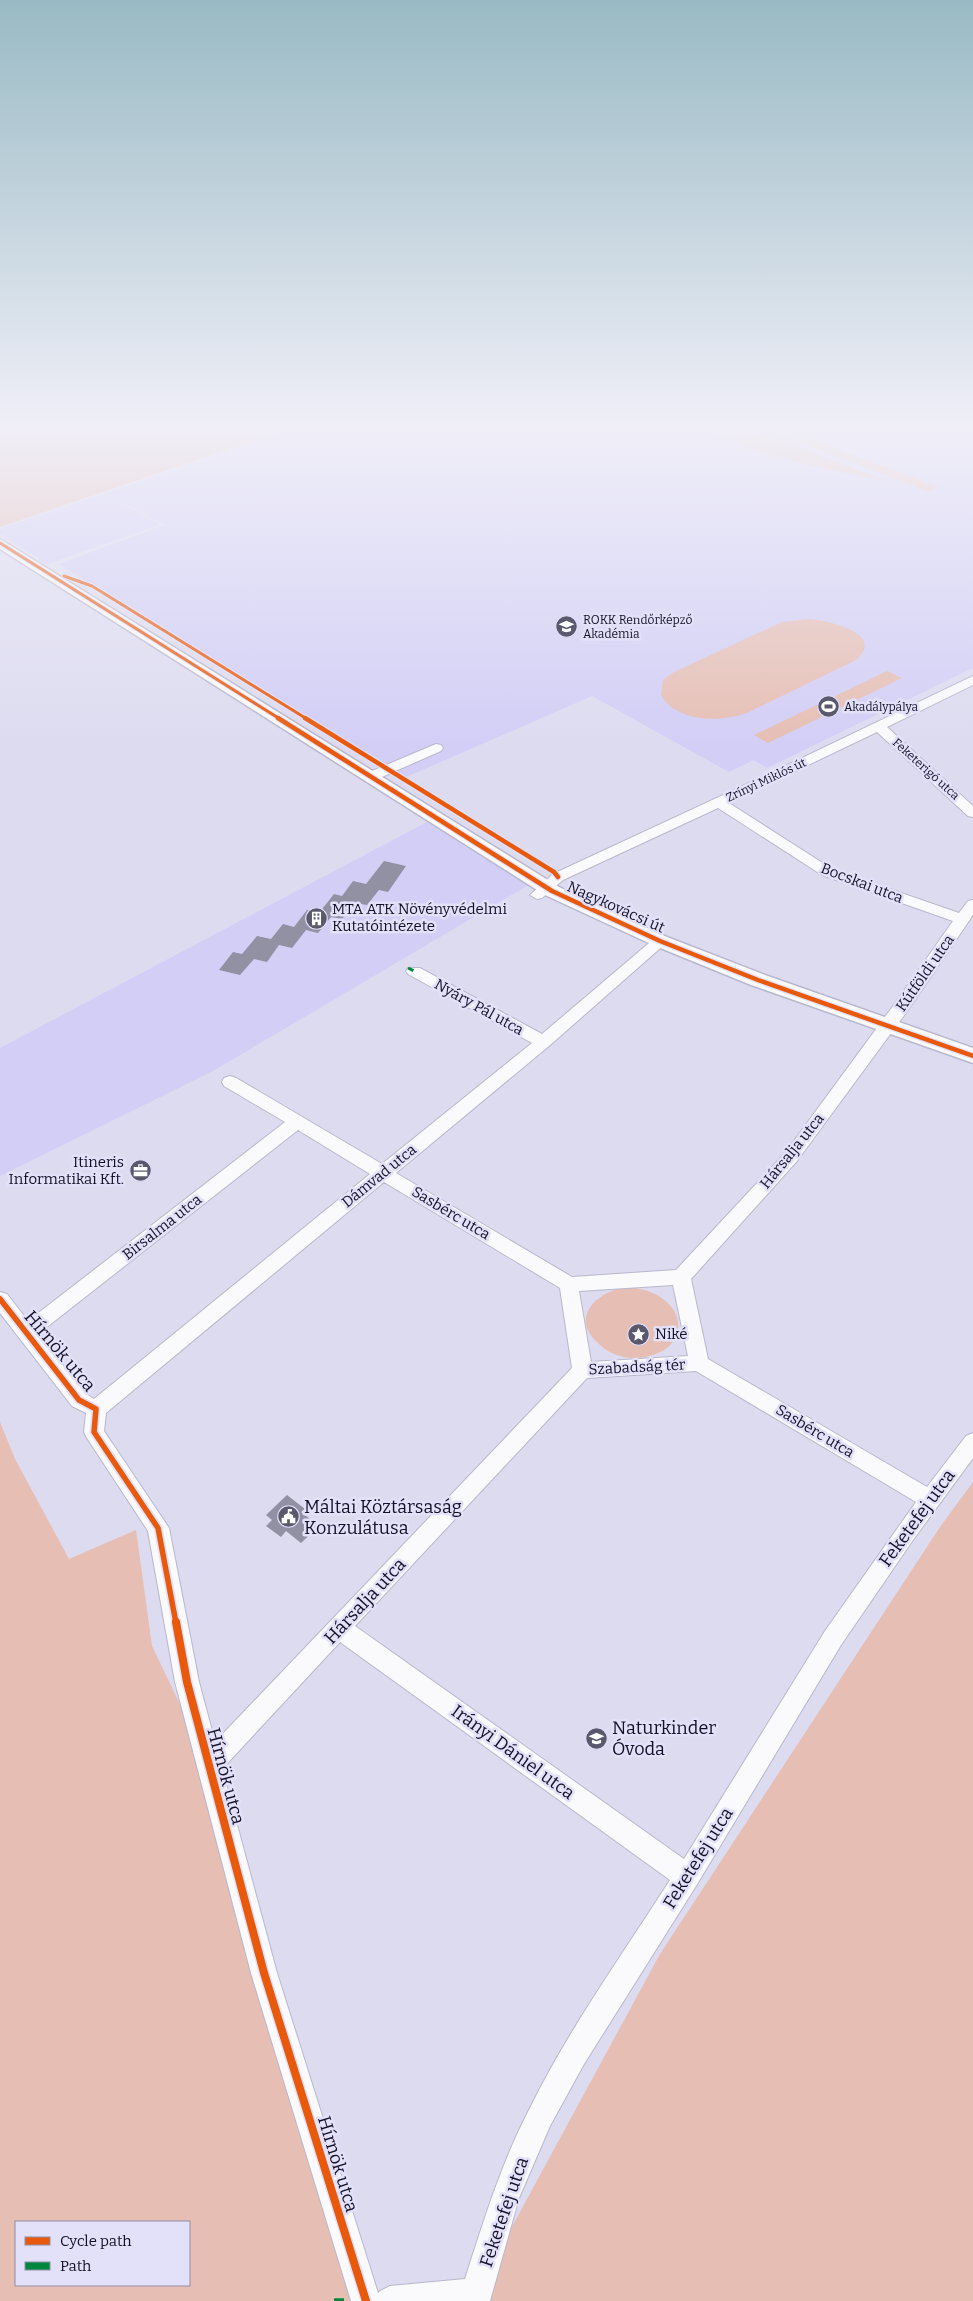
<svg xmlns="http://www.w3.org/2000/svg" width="973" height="2301" font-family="Bitter,serif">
	<rect width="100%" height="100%" fill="#dddbf0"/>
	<g fill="#d2cef6">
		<polygon points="309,423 857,423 884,429 925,430 940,423 973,426 973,668 767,768 754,760 729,772 592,696 404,778 59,564 164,525 106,493"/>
		<polygon points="105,493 160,525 47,564 0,534 0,529"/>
		<polygon points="427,822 530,884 213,1071 0,1176 0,1048"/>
	</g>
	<g fill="#e6beb3" fill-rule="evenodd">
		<polygon points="0,423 307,423 0,527"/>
		<polygon points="690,423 736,423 887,481 839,472 752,450"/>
		<polygon points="749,423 769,423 939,487 929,492"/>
		<polygon points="857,423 940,423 926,430 885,429"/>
		<path d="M809 619C826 620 887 633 856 660L749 712C722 723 677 723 661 695L663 680 674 672 782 622Z"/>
		<polygon points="887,671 902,678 768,743 754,735"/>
		<path d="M625 1287C691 1290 698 1356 634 1358 620 1358 606 1352 597 1342 570 1316 598 1292 625 1287Z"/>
		<path d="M0 1422 15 1459 69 1559 136 1530 152 1646 209 1765 366 2301H0ZM16 2222H189V2285H16Z"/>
		<polygon points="973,1482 973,2301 476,2301 476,2293 660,1954 940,1527"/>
	</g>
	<g fill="#9290a3">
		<polygon points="384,861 406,866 388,892 379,890 367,905 355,903 342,919 331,917 318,933 306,930 292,948 279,945 267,962 254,959 240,975 219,970 233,952 242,954 257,936 271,939 283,924 294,927 307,910 319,913 334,894 342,896 353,881 366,884"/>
		<polygon points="287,1495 305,1509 301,1512 319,1526 301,1543 286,1531 281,1537 266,1526 272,1520 266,1515"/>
	</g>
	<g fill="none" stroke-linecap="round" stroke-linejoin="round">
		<defs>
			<g id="minor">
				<path d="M973 676V685L887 727 973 806V817L968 816 877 732 729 803 832 869 959 913 968 901 973 900V915L908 1010 797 1161 691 1279 708 1359 927 1487 966 1436 973 1433V1458L913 1540 841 1645 696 1886 584 2064 550 2126 519 2198 490 2301H351L251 1973 175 1682 148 1531 87 1438 84 1432 86 1413 72 1406 0 1313V1292L7 1294 28 1321 285 1122 224 1086 222 1082 224 1078 230 1076 236 1078 382 1164 532 1043 408 974 406 971 408 968H420L542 1034 655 938H665L668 941 665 944 549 1046 396 1173 572 1277 676 1270 785 1153 896 1002 953 921 822 875 718 808 563 880 542 898 537 899 530 895 553 874 777 770ZM298 1130 370 1174 94 1399 86 1394 38 1334ZM384 1182 560 1288 572 1368 215 1742 199 1682 169 1528 104 1431 106 1413ZM673 1285 688 1356 591 1362 579 1291ZM696 1371 916 1502 825 1631 684 1859 355 1626 587 1378ZM340 1642 670 1880C623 1954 570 2027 531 2106 502 2161 484 2220 465 2279L390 2286 380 2291 378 2293 277 1973 222 1769Z"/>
				<polygon points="436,744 441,745 443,748 441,751 375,780 370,781 363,777 365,774"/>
			</g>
			<polygon id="tertiary" points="0,539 559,887 667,937 765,975 973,1048 973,1063 751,985 653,945 545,895 0,549"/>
		</defs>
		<use href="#minor" stroke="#b9b7cc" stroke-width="2"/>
		<use href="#tertiary" stroke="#b9b7cc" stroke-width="3"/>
		<use href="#minor" fill="#fafafd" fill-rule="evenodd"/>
		<use href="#tertiary" fill="#fafafd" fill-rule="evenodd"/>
		<polyline stroke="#00873e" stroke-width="3" stroke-dasharray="6 3" stroke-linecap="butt" points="408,968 414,971"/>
		<polyline stroke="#00873e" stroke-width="5.5" stroke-dasharray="11 5.5" stroke-linecap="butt" points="334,2301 344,2301"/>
		<defs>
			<g id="cycleway-far3">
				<polyline points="0,543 280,719"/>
				<polyline points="64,576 92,586 307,719"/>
			</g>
			<g id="cycleway-far2">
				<polyline points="278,718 552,891 660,941 758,980 973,1056"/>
				<polyline points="305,718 554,872 558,877"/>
			</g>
			<polyline id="cycleway-far1" points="0,1299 79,1400 96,1409 94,1432 158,1528 176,1623"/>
			<polyline id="cycleway" points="176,1622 187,1682 264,1973 366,2301"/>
		</defs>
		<use href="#cycleway-far3" stroke="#e3e1fa" stroke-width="5"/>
		<use href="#cycleway-far2" stroke="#e3e1fa" stroke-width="7"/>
		<use href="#cycleway-far1" stroke="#e3e1fa" stroke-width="9"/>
		<use href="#cycleway" stroke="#e3e1fa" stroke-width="11"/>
		<use href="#cycleway-far3" stroke="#e8590c" stroke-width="3"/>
		<use href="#cycleway-far2" stroke="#e8590c" stroke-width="4.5"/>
		<use href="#cycleway-far1" stroke="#e8590c" stroke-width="5.5"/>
		<use href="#cycleway" stroke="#e8590c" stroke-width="8"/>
	</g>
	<linearGradient id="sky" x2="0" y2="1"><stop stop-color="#99bac4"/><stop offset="0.57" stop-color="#f0eff8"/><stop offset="1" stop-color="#f0eff8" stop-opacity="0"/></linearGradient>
	<rect width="973" height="746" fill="url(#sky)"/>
	<defs>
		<symbol id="school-disc" viewBox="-11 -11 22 22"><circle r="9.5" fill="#5a586d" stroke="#e3e1fa"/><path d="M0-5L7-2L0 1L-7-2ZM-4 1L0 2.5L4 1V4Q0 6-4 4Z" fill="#fff"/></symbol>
		<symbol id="stadium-disc" viewBox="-11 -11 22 22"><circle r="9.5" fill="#5a586d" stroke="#e3e1fa"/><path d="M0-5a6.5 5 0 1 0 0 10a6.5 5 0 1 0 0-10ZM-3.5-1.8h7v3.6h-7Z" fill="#fff"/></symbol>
		<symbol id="building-disc" viewBox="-11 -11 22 22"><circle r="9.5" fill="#5a586d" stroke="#e3e1fa"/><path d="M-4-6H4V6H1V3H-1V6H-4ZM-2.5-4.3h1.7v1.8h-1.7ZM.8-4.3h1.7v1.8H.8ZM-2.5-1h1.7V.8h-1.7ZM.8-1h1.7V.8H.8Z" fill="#fff"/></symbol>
		<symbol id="office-disc" viewBox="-11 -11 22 22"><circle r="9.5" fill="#5a586d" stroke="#e3e1fa"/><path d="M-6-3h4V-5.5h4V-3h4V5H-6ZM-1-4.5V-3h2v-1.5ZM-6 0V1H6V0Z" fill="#fff"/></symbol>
		<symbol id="sight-disc" viewBox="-11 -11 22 22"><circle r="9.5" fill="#5a586d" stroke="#e3e1fa"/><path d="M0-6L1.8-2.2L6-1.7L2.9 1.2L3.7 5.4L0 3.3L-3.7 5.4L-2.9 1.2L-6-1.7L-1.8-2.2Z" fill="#fff"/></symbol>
		<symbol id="civic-disc" viewBox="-11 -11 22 22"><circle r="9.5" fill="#5a586d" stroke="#e3e1fa"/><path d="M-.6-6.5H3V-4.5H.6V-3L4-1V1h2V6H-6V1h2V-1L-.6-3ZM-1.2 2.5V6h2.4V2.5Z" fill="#fff"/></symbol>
	</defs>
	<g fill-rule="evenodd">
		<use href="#school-disc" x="554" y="614" width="25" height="25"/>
		<use href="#stadium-disc" x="816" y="694" width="25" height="25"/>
		<use href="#building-disc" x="304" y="906" width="25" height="25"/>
		<use href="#office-disc" x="128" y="1158" width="25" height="25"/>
		<use href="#sight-disc" x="626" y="1322" width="25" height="25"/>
		<use href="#civic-disc" x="276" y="1504" width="25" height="25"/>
		<use href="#school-disc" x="584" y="1726" width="25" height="25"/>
	</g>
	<g text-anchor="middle" stroke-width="5" stroke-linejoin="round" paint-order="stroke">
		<g font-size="12" fill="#141127" stroke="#e3e1fa" text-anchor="start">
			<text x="583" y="624">ROKK Rendőrképző<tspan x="583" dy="14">Akadémia</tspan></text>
			<text x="844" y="711">Akadálypálya</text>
		</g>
		<g font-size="12" fill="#141127" stroke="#e3e1fa">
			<text transform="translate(926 769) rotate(42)" y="4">Feketerigó utca</text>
			<text transform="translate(766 780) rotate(-25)" y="4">Zrínyi Miklós út</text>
		</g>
		<g font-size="15" fill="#141127" stroke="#e3e1fa">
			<text transform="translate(862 883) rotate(21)" y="5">Bocskai utca</text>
			<text transform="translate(616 907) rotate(24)" y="5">Nagykovácsi út</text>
			<text transform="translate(925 973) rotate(-55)" y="5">Kútföldi utca</text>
			<text transform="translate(479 1007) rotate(29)" y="5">Nyáry Pál utca</text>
			<text transform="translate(792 1151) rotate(-51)" y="5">Hársalja utca</text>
			<text transform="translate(379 1176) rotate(-39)" y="5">Dámvad utca</text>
			<text transform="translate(451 1213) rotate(31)" y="5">Sasbérc utca</text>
			<text transform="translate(162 1227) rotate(-38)" y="5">Birsalma utca</text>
			<text transform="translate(637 1367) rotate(-3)" y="5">Szabadság tér</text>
			<text transform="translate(815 1431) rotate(31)" y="5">Sasbérc utca</text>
		</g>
		<g font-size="15" fill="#141127" stroke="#e3e1fa" text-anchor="start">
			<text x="332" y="914">MTA ATK Növényvédelmi<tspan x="332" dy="17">Kutatóintézete</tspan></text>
			<text x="124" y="1167" text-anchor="end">Itineris<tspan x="124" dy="17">Informatikai Kft.</tspan></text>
			<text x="655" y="1339">Niké</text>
		</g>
		<g font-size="18" fill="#141127" stroke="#e3e1fa">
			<text transform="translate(60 1351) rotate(50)" y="6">Hírnök utca</text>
			<text transform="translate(917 1518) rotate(-54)" y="6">Feketefej utca</text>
			<text transform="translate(365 1601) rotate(-47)" y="6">Hársalja utca</text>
			<text transform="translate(513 1752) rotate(36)" y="6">Irányi Dániel utca</text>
			<text transform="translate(226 1776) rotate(75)" y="6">Hírnök utca</text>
			<text transform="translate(698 1858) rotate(-58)" y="6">Feketefej utca</text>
			<text transform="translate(338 2164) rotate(73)" y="6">Hírnök utca</text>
			<text transform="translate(504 2212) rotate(-71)" y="6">Feketefej utca</text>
		</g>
		<g font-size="18" fill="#141127" stroke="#e3e1fa" text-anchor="start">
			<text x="304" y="1513">Máltai Köztársaság<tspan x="304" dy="21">Konzulátusa</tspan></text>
			<text x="612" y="1734">Naturkinder<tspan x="612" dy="21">Óvoda</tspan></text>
		</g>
	</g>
	<rect x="15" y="2221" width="175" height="65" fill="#e3e1fa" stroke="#908ea6"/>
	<rect x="25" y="2237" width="25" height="8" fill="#e8590c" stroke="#908ea6"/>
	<text x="60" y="2246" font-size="15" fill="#141127">Cycle path</text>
	<rect x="25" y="2262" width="25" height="8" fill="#00873e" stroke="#908ea6"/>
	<text x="60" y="2271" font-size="15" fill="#141127">Path</text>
</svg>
